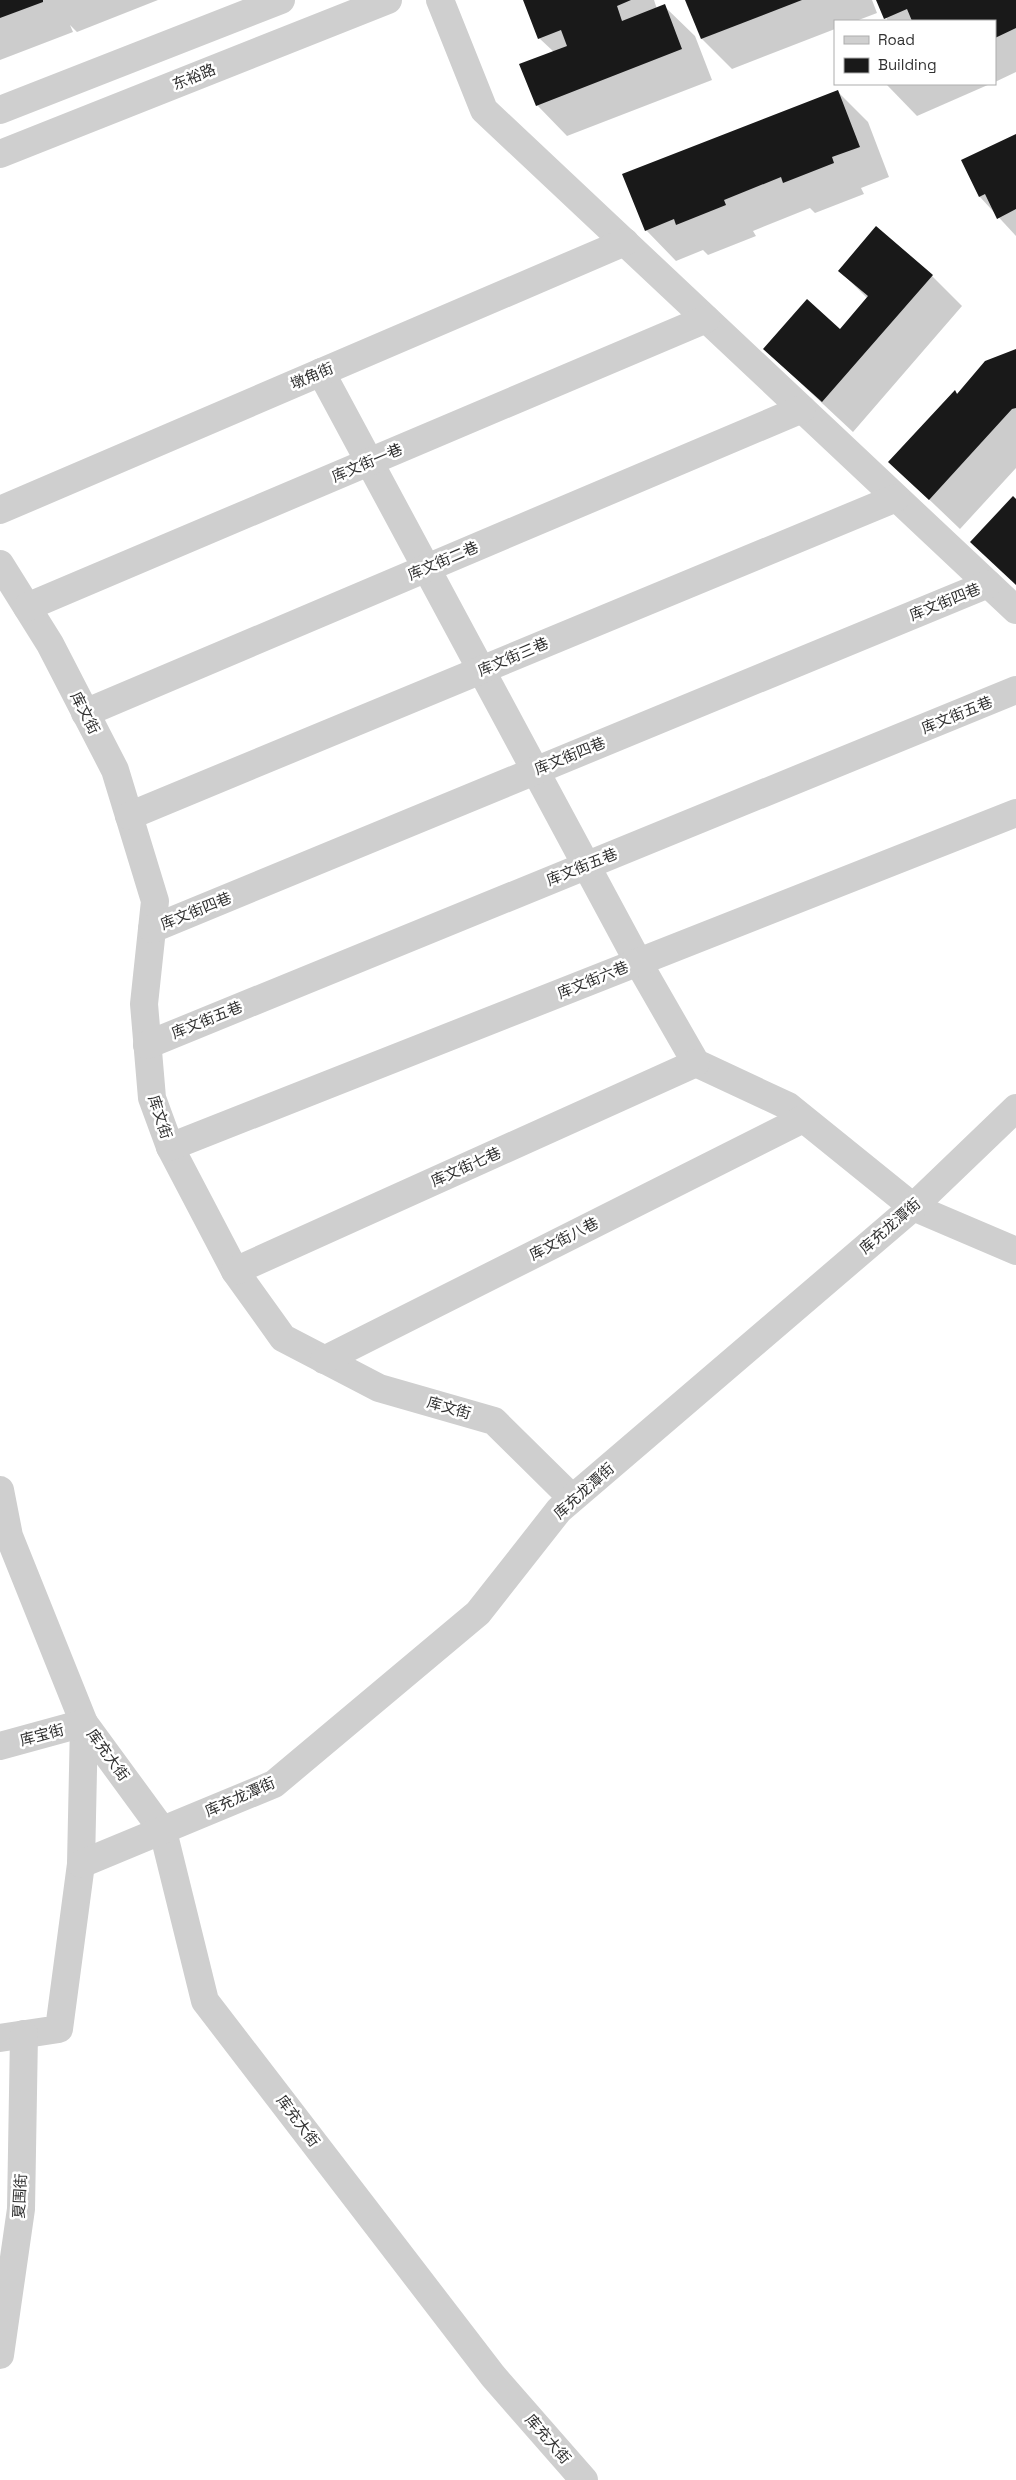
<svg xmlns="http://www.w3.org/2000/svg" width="1016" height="2480" font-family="'Space Grotesk','Noto Sans SC',sans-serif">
	<rect width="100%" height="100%" fill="#fff"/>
	<g fill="#0003">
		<polygon points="0,0 158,0 77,32 70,25 73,32 0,60"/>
		<polygon points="524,0 654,0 657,9 664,6 695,36 712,80 567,136 537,105 554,52 539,38"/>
		<polygon points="687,0 872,0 877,13 856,21 835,21 835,29 732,69 702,39"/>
		<polygon points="877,0 1016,0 1016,72 995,82 995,21 888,21"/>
		<polygon points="886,84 990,84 917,116"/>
		<polygon points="838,92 868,122 889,177 861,188 864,194 815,213 810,208 753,231 756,236 708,255 703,250 676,261 646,230"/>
		<polygon points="1016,135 1016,236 980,197 963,161"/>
		<polygon points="840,271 932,276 962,306 853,432 764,349 840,330 868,299"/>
		<polygon points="1016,350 1016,468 960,529 890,462 955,392 958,395"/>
	</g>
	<g fill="#191919">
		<polygon points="0,0 43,0 43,2 0,18"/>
		<polygon points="523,0 631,0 617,6 622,21 665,4 682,49 536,106 519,64 567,46 561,30 538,39"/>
		<polygon points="685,0 802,0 701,39"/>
		<polygon points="876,0 1016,0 1016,28 995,38 995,21 912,21 907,9 884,19"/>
		<polygon points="838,90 860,147 832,157 834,163 783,183 781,177 724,200 726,205 676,225 674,219 645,231 622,174"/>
		<polygon points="1016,134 1016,209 997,219 985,194 979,197 961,160"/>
		<polygon points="876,226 933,275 822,402 763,349 807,299 840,329 868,296 838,271"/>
		<polygon points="1016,349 1016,408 1012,409 929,500 888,462 955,390 957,394 985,361"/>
		<polygon points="1013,496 1016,499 1016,585 970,542"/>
	</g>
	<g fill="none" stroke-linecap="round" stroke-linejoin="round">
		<g stroke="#cfcfcf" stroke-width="28">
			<polyline points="440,0 484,110 1016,610"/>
			<polyline points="321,372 642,969 696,1063 788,1106 913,1207 1016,1251"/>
			<polyline points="0,510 625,242"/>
			<polyline points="0,564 50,644 115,770 155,901 144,1004 152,1098 170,1147 235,1271 283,1338 379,1388 494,1421 572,1498"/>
			<polyline points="27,607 706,319"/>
			<polyline points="85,713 802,409"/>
			<polyline points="129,816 896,498"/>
			<polyline points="152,929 988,584"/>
			<polyline points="147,1045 1016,690"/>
			<polyline points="170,1147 1016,813"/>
			<polyline points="235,1271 696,1063"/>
			<polyline points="324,1360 803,1119"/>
			<polyline points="0,1490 9,1536 84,1723 81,1864 59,2029 0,2038"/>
			<polyline points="0,1746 84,1723 163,1831 205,2001 493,2376 584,2480"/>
			<polyline points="81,1864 274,1784 478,1613 559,1510 913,1207 1016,1108"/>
			<polyline points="0,2355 21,2209 24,2034"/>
		</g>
		<g stroke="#cfcfcf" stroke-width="28">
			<polyline points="0,110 281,0"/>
			<polyline points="0,154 388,0"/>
		</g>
	</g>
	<g text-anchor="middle" stroke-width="5" stroke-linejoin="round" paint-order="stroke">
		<g font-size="15" fill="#323232" stroke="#fff">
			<text transform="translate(194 77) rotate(-22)" y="5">东裕路</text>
			<text transform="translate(312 376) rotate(-23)" y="5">墩角街</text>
			<text transform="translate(367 463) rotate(-23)" y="5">库文街一巷</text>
			<text transform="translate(443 561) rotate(-23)" y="5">库文街二巷</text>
			<text transform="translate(945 602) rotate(-22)" y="5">库文街四巷</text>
			<text transform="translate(513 657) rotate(-23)" y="5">库文街三巷</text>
			<text transform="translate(85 713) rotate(63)" y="5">库文街</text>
			<text transform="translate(957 715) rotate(-22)" y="5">库文街五巷</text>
			<text transform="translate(570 756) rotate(-22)" y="5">库文街四巷</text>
			<text transform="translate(582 867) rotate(-22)" y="5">库文街五巷</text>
			<text transform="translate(196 911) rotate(-22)" y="5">库文街四巷</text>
			<text transform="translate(593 980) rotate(-22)" y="5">库文街六巷</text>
			<text transform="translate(207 1020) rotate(-22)" y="5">库文街五巷</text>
			<text transform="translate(160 1117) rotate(72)" y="5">库文街</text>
			<text transform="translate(466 1167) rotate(-24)" y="5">库文街七巷</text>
			<text transform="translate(890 1226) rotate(-41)" y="5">库充龙潭街</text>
			<text transform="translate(564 1239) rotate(-27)" y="5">库文街八巷</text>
			<text transform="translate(449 1408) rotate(16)" y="5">库文街</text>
			<text transform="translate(584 1491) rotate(-42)" y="5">库充龙潭街</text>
			<text transform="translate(42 1735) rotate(-15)" y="5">库宝街</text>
			<text transform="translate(108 1755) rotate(54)" y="5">库充大街</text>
			<text transform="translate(240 1797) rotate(-24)" y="5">库充龙潭街</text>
			<text transform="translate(298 2121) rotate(53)" y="5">库充大街</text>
			<text transform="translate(20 2196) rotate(-87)" y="5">夏围街</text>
			<text transform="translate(548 2439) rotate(49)" y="5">库充大街</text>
		</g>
	</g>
	<rect x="834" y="20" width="162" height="65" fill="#ffffff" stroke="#adadad"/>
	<rect x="844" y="36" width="25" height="8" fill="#cfcfcf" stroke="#adadad"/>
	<text x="878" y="45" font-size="15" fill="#323232">Road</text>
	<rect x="844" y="58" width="25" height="15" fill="#191919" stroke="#adadad"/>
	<text x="878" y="70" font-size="15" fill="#323232">Building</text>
</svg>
